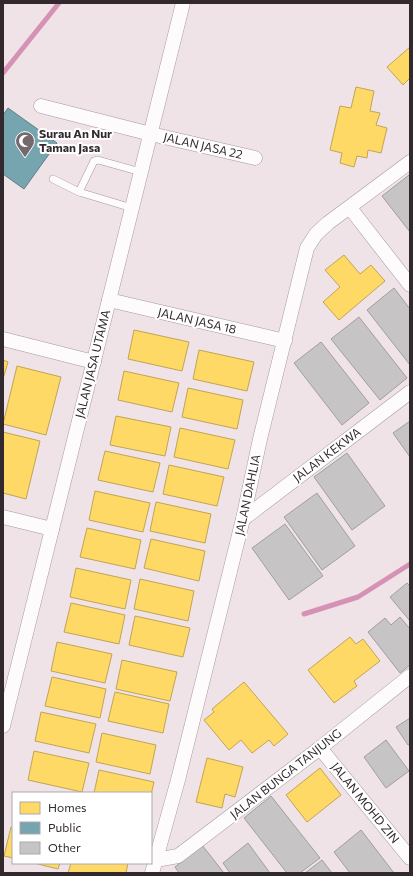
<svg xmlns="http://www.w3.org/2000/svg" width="413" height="876" font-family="Commissioner,sans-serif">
	<rect width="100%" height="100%" fill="#efe3e8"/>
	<g fill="#ffd966" stroke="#c1a455">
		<polygon points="410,47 410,78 403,85 387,67"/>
		<polygon points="356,87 374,91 370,111 380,113 376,125 387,128 381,153 368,150 367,158 357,156 354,167 340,163 342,153 330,150 340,106 351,108"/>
		<polygon points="344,255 360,274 371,265 385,281 339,320 323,302 340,287 325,270"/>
		<polygon points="134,330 189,342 182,371 128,359"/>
		<polygon points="199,350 254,362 247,391 193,379"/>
		<polygon points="3,360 8,362 3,379"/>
		<polygon points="17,366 61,377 46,435 3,424"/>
		<polygon points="124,371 179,383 172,412 118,400"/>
		<polygon points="188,388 243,400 237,429 182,417"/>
		<polygon points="116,416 171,427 165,456 110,445"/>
		<polygon points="180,428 235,440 228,469 174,457"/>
		<polygon points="3,432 40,441 26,499 3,493"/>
		<polygon points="105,451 160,463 153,492 98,480"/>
		<polygon points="169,465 224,477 217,506 163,494"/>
		<polygon points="95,491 150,503 143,532 89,520"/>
		<polygon points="156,502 211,514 205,543 150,531"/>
		<polygon points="87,528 141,540 135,569 80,557"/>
		<polygon points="151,539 205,551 199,581 144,568"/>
		<polygon points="76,568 131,580 125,609 70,597"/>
		<polygon points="140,579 194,591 188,621 134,609"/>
		<polygon points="71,603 125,615 119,644 64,632"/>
		<polygon points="135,616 190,628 183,657 129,645"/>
		<polygon points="350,637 356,644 363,639 380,661 354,681 357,686 334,703 308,670"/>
		<polygon points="57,642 112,654 105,683 51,671"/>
		<polygon points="122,660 177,672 170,701 116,689"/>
		<polygon points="52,677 106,689 100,718 45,706"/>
		<polygon points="244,682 288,734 274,746 269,740 252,753 241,740 229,750 204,720 214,712 212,709"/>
		<polygon points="115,692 169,704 163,733 108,721"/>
		<polygon points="41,712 96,724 89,753 35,741"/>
		<polygon points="102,733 156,745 150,774 96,762"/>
		<polygon points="34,751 89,763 82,792 28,780"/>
		<polygon points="207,758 243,767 235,797 225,794 222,808 196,802"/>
		<polygon points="320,768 341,795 307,822 286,795"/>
		<polygon points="99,770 154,782 151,795 151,793 94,793"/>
		<polygon points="11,827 13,828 13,858 4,856"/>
		<polygon points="34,863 60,863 58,869"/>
		<polygon points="71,863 128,863 126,873 68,873"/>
	</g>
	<polygon fill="#76a5af" stroke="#618088" points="8,108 57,143 24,189 3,174 3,115"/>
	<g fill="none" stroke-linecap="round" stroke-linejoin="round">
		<g stroke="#d692b5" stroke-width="5">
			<polyline points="3,73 59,3"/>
			<polyline points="304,614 358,597 410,564"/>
		</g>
	</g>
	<g fill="#c6c4c4" stroke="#a09e9e">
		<polygon points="409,175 410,176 410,232 382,196"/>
		<polygon points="394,288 410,309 410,365 367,310"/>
		<polygon points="359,317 407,378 380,400 331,339"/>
		<polygon points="321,342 369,403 342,425 294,363"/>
		<polygon points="410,421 410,457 393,433"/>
		<polygon points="347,453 385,506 352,530 314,477"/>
		<polygon points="317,493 355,546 322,570 284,517"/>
		<polygon points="285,524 323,576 289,600 252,548"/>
		<polygon points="407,583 410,586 410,621 390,597"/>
		<polygon points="400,617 410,629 410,665 400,673 368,632 385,618 391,625"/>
		<polygon points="410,718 410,744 408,745 396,727"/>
		<polygon points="386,740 409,771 386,788 364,757"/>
		<polygon points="271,796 320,858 300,873 287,873 244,818"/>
		<polygon points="361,830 394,873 350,873 334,852"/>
		<polygon points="248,843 270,873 230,873 223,863"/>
		<polygon points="202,845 224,873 179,873 175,867"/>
		<polygon points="322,860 332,873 305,873"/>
	</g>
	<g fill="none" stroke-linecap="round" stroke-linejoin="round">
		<defs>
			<g id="lane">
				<polyline points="53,179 79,192 132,208"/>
				<polyline points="79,192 94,161 98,160 141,172"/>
			</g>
			<g id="street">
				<polyline points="41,106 151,134 255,158"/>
				<polyline points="350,208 410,285"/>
				<polyline points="109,300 285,341"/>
				<polyline points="3,339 94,362"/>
				<polyline points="3,517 52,529"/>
				<polyline points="243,519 410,392"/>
				<polyline points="3,726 183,3"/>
				<polyline points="320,748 410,858"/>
				<polyline points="156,860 178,856 320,748 410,676"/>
				<polyline points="152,873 178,780 243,519 260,439 307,248 316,234 328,223 410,162"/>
			</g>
		</defs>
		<use href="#lane" stroke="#a39a9e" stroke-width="8"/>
		<use href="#street" stroke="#a39a9e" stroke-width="15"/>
		<use href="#lane" stroke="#fdfbfc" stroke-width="7"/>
		<use href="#street" stroke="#fdfbfc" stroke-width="14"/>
	</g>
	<defs>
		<symbol id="mosque-pin" viewBox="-11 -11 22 30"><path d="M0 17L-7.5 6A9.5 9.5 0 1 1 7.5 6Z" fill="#746a6e" stroke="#fff"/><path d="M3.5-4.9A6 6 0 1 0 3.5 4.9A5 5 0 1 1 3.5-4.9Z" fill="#fff"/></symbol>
	</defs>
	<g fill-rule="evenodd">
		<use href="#mosque-pin" x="14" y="130" width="22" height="30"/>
	</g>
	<g text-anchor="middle" stroke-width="4" stroke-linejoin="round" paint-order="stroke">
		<g font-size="12" font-weight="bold" fill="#31292d" stroke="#fff" text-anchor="start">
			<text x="39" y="138">Surau An Nur<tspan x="39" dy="14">Taman Jasa</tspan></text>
		</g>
		<g font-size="12" fill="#31292d" stroke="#fff">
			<text transform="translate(203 146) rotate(13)" y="4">JALAN JASA 22</text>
			<text transform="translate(197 321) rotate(13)" y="4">JALAN JASA 18</text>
			<text transform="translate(93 364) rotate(-76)" y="4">JALAN JASA UTAMA</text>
			<text transform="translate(327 455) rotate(-37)" y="4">JALAN KEKWA</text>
			<text transform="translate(248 495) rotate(-78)" y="4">JALAN DAHLIA</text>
			<text transform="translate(286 774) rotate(-38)" y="4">JALAN BUNGA TANJUNG</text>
			<text transform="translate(365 803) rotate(51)" y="4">JALAN MOHD ZIN</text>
		</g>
	</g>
	<rect width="413" height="876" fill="none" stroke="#31292d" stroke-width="8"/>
	<rect x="12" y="792" width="140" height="72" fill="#ffffff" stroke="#ada9ab"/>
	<rect x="20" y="802" width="20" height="12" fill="#ffd966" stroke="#ada9ab"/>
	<text x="48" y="812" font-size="12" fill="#31292d">Homes</text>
	<rect x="20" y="822" width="20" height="12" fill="#76a5af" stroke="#ada9ab"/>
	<text x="48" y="832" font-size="12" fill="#31292d">Public</text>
	<rect x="20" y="842" width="20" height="12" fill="#c6c4c4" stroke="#ada9ab"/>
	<text x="48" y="852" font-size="12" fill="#31292d">Other</text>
</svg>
